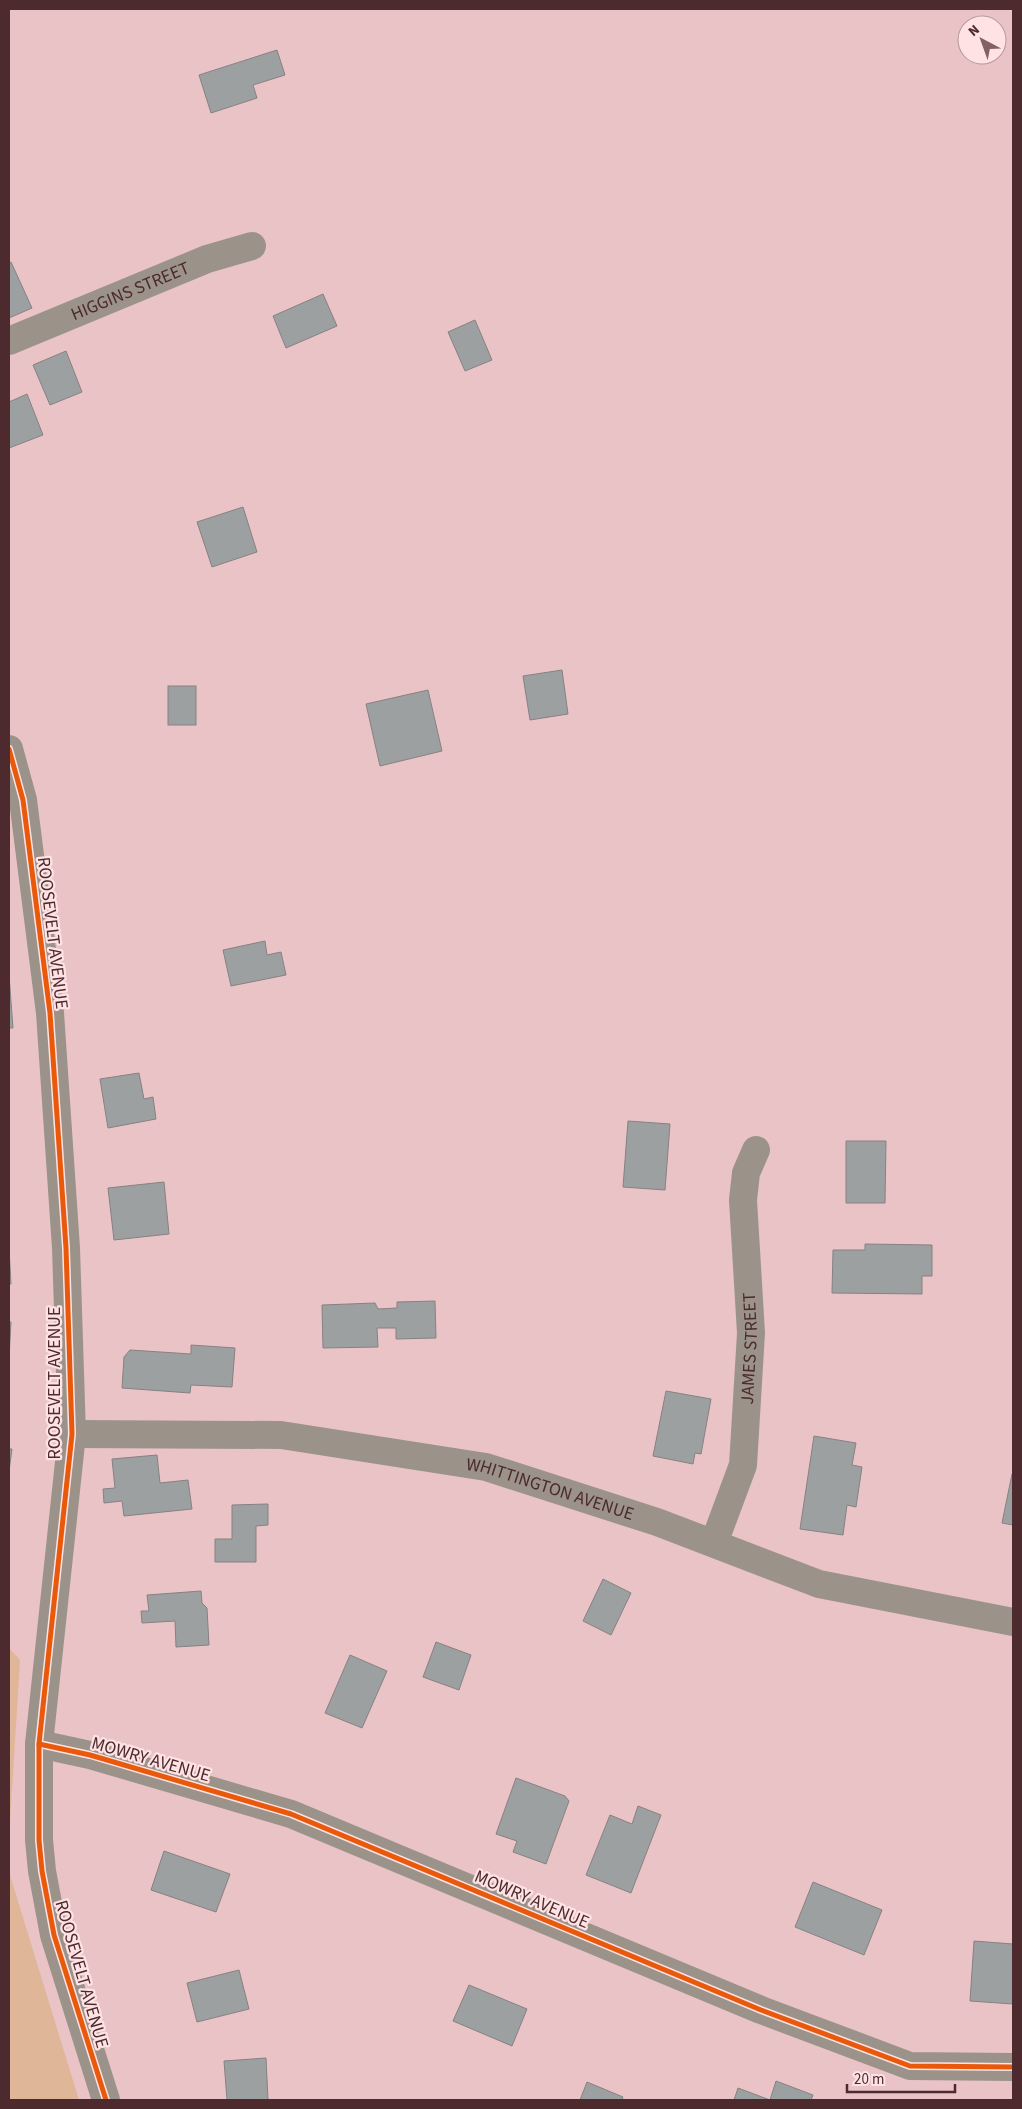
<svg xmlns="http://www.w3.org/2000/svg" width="1022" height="2109" font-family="'Source Sans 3',sans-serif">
	<rect width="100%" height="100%" fill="#eac3c7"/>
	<g fill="#dfb698">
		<polygon points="9,1648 20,1660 9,1839"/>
		<polygon points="9,1872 79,2100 9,2100"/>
	</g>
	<g fill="#9da0a1" stroke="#878182">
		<polygon points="277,50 285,75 253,85 257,98 211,113 199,75"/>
		<polygon points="11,262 32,308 9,318 9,263"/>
		<polygon points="323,294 337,326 286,348 273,316"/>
		<polygon points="475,320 492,360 465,371 448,332"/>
		<polygon points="66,351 82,392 50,405 33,365"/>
		<polygon points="27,394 43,435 9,448 9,402"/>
		<polygon points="243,507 257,552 212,567 197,522"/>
		<polygon points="562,670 568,714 530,720 523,676"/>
		<rect x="168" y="686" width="28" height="39"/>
		<polygon points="428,690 442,751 380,766 366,704"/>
		<polygon points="265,941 267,955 281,952 286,975 231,986 223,950"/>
		<polygon points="9,975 13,1028 9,1028"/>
		<polygon points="139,1073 144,1099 153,1097 156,1119 108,1128 100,1079"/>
		<polygon points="628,1121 670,1124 665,1190 623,1187"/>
		<polygon points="846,1141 886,1141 885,1203 846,1203"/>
		<polygon points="164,1182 169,1234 114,1240 108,1188"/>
		<polygon points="865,1244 932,1245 932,1276 922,1276 922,1294 832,1293 833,1250 865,1250"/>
		<polygon points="9,1248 11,1284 9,1284"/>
		<polygon points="435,1301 436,1338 396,1339 396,1328 377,1328 378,1347 323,1348 322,1305 375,1303 378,1309 397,1308 397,1302"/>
		<polygon points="9,1322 11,1322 9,1358"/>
		<polygon points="191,1345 235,1348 232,1387 191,1385 190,1393 122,1388 124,1357 130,1350 191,1354"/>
		<polygon points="666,1391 711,1399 701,1454 695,1453 693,1464 653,1456"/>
		<polygon points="814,1436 856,1443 852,1465 862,1467 856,1507 847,1505 843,1535 800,1529"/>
		<polygon points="9,1449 12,1449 9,1471"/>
		<polygon points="157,1455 160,1483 188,1480 192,1509 124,1516 122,1501 104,1503 103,1489 115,1488 112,1459"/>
		<polygon points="1012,1474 1013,1474 1013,1525 1002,1523"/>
		<polygon points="268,1504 268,1525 256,1526 256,1562 215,1562 215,1539 232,1539 232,1505"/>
		<polygon points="603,1579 631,1593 611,1635 583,1621"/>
		<polygon points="201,1591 202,1603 207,1608 209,1645 176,1647 175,1621 142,1623 141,1611 149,1611 147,1595"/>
		<polygon points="436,1642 471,1655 459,1690 423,1677"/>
		<polygon points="350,1655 387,1671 362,1728 325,1713"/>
		<polygon points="516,1778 565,1796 569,1801 546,1864 513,1852 517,1841 496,1834"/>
		<polygon points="638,1806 661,1815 631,1893 586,1875 610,1815 632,1824"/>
		<polygon points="164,1851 230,1874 216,1912 151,1890"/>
		<polygon points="813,1882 882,1910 864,1955 795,1927"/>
		<polygon points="974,1941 1013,1944 1013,2004 970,2001"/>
		<polygon points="239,1970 249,2009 197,2022 187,1983"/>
		<polygon points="469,1985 527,2009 512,2046 453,2021"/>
		<polygon points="266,2058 268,2100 227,2100 224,2061"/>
		<polygon points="776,2081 813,2095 811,2100 734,2100 738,2088 770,2100"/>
		<polygon points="587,2082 623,2097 622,2100 580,2100"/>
	</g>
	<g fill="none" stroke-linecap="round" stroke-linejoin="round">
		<g stroke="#9b938a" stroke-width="28">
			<path id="s1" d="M9 341 207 259 252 246"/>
			<polyline points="9,749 23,800 50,1013 66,1248 72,1434 39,1744 39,1840 42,1871 54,1935 106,2100"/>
			<path id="s2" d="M72 1434 281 1435 486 1467 657 1522 819 1584 1013 1622"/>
			<path id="s3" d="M714 1543 743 1465 751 1333 743 1200 746 1173 756 1150"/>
			<polyline points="39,1744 90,1755 291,1814 761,2010 910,2066 1013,2067"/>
		</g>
		<defs>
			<g id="cycleway">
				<polyline points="9,749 23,800 50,1013 66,1248 72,1434 39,1744 39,1840 42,1871 54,1935 106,2100"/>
				<polyline points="39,1744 90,1755 291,1814 761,2010 910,2066 1013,2067"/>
			</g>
		</defs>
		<use href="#cycleway" stroke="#fee2e4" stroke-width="8"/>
		<use href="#cycleway" stroke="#e8590c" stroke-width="5"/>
	</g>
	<g text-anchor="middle" stroke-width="4.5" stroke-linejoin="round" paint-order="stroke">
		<g font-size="18" fill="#4c2a2e" stroke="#fee2e4">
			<text dy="6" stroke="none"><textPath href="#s1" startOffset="131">HIGGINS STREET</textPath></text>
			<text transform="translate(53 933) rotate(83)" y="6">ROOSEVELT AVENUE</text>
			<text dy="6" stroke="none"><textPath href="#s3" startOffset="200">JAMES STREET</textPath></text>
			<text transform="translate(54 1383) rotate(-90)" y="6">ROOSEVELT AVENUE</text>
			<text dy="6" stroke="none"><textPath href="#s2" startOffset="484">WHITTINGTON AVENUE</textPath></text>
			<text transform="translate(151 1759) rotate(16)" y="6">MOWRY AVENUE</text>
			<text transform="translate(532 1899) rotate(23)" y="6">MOWRY AVENUE</text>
			<text transform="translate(82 1974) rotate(74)" y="6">ROOSEVELT AVENUE</text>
		</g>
	</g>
	<rect width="1022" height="2109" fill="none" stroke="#4c2a2e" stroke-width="20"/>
	<g transform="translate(982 40) rotate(319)"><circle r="24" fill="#fee2e4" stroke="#b7989b"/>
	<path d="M0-4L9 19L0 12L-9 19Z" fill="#836064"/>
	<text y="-8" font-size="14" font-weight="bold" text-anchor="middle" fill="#4c2a2e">N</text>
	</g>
	<path d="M847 2084v8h108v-8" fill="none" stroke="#4c2a2e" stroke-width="2.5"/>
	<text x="854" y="2084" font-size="15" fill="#4c2a2e" stroke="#fee2e4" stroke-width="4" paint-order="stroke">20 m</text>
</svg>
